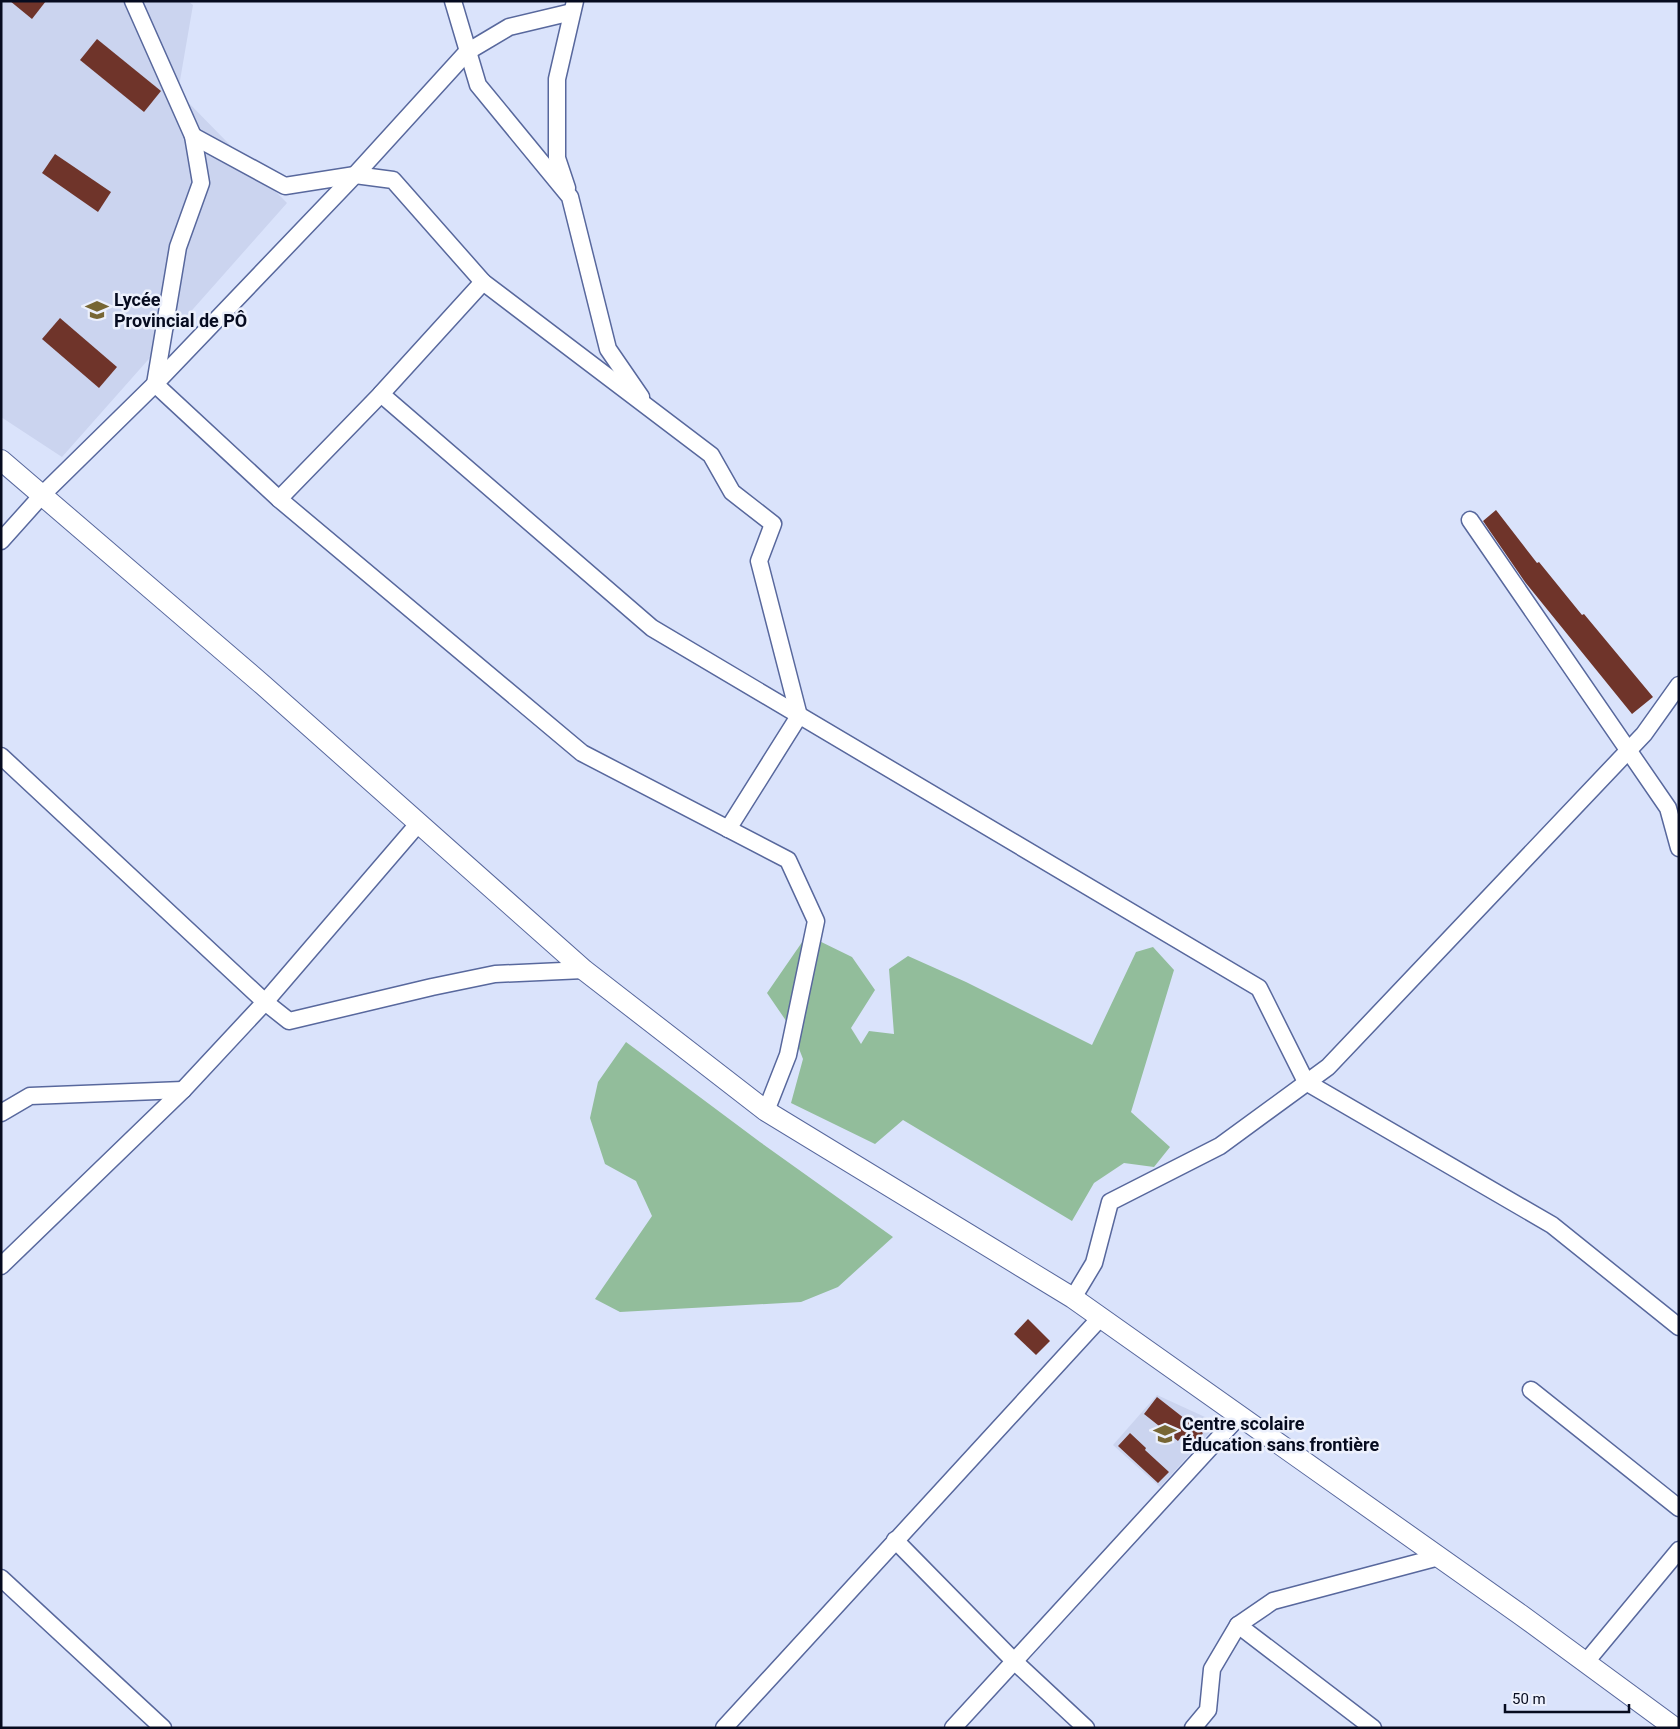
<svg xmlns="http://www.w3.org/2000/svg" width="1680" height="1729" font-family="Roboto,sans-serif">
	<rect width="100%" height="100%" fill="#dae3fb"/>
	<g fill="#cbd4ef">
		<polygon points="1,1 188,1 193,5 178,92 287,203 62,457 1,417"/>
		<polygon points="1157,1395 1218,1423 1160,1487 1113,1445"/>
	</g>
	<g fill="#92bd9b">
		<polygon points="807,935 852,957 875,990 851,1028 861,1044 869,1031 894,1034 889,969 908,956 966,982 1092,1045 1136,952 1153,947 1174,970 1131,1112 1170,1147 1154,1167 1124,1163 1094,1183 1072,1221 903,1120 875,1144 791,1103 803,1059 791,1028 767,993"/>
		<polygon points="626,1042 760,1142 893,1237 838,1287 801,1302 620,1312 595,1299 652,1216 636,1181 605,1164 590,1118 598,1082"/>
	</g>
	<g fill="#6f342a">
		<polygon points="10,1 46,1 32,19"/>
		<polygon points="97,39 161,91 144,112 80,60"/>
		<polygon points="55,154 111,192 98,212 42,173"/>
		<polygon points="60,318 117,367 99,388 42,339"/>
		<polygon points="1496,510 1537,563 1539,562 1582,615 1584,614 1653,697 1632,714 1525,582 1483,521"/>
		<polygon points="1028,1319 1050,1341 1036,1355 1014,1334"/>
		<polygon points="1157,1397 1203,1433 1193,1447 1181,1437 1178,1441 1144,1414"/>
		<polygon points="1130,1433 1146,1448 1145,1450 1169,1472 1158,1483 1118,1446"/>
	</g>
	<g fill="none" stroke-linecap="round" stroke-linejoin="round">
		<defs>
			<g id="minor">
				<polyline points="133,1 193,136 201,183 178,247 155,384 279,499 582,753 788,860 816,921 788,1055 766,1111"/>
				<polyline points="453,1 478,85 570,197 608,349 641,397"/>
				<polyline points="193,136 285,186 355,175 393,180 483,282 711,455 732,492 773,524 759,561 799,716 728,829"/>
				<polyline points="567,188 557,158 557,79 575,1"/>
				<polyline points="381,394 652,628 1259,988 1306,1082 1552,1225 1679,1327"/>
				<polyline points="279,499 381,394 483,282"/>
				<polyline points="1470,520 1668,808 1679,848"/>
				<polyline points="1,541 43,494 155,384 355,175 467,52 509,27 572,12"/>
				<polyline points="1,756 265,1002 289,1021 432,987 495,974 584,970"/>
				<polyline points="1,1113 30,1096 183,1090"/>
				<polyline points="1,1266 183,1090 265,1002 418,824"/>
				<polyline points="1073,1298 1094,1263 1110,1202 1220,1146 1328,1067 1644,734 1679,685"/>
				<polyline points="1531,1390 1679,1508"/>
				<polyline points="895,1540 1014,1661 1086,1728"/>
				<polyline points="1,1578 163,1728"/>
				<polyline points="1238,1625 1373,1728"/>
				<polyline points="1586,1662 1679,1550"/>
				<polyline points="724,1728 1101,1317"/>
				<polyline points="953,1728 1240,1415"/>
				<polyline points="1193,1728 1208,1710 1212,1669 1238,1625 1273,1601 1439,1557"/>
			</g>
			<polyline id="major" points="1,460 263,685 584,970 766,1111 1073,1298 1521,1615 1675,1728"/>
		</defs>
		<use href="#minor" stroke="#58689d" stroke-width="19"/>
		<use href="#major" stroke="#58689d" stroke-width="22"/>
		<use href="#minor" stroke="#fff" stroke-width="16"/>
		<use href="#major" stroke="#fff" stroke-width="20"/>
	</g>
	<defs>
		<symbol id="school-bare" viewBox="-9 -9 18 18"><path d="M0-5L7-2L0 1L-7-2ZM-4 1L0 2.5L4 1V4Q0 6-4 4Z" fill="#776634" stroke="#ecf0fc" stroke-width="2.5" paint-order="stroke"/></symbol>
	</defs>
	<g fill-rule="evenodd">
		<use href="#school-bare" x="81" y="294" width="32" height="32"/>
		<use href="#school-bare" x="1149" y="1418" width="32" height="32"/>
	</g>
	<g text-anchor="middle" stroke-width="5" stroke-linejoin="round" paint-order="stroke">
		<g font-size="18" font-weight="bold" fill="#060b1f" stroke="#ecf0fc" text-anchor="start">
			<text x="114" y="306">Lycée<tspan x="114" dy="21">Provincial de PÔ</tspan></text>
			<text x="1182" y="1430">Centre scolaire<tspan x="1182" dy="21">Éducation sans frontière</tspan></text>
		</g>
	</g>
	<rect width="1680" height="1729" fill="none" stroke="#060b1f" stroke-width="5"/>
	<path d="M1505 1704v8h124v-8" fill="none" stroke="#060b1f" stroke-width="2.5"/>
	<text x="1512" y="1704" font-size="15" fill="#060b1f" stroke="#ecf0fc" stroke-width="4" paint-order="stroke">50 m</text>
</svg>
